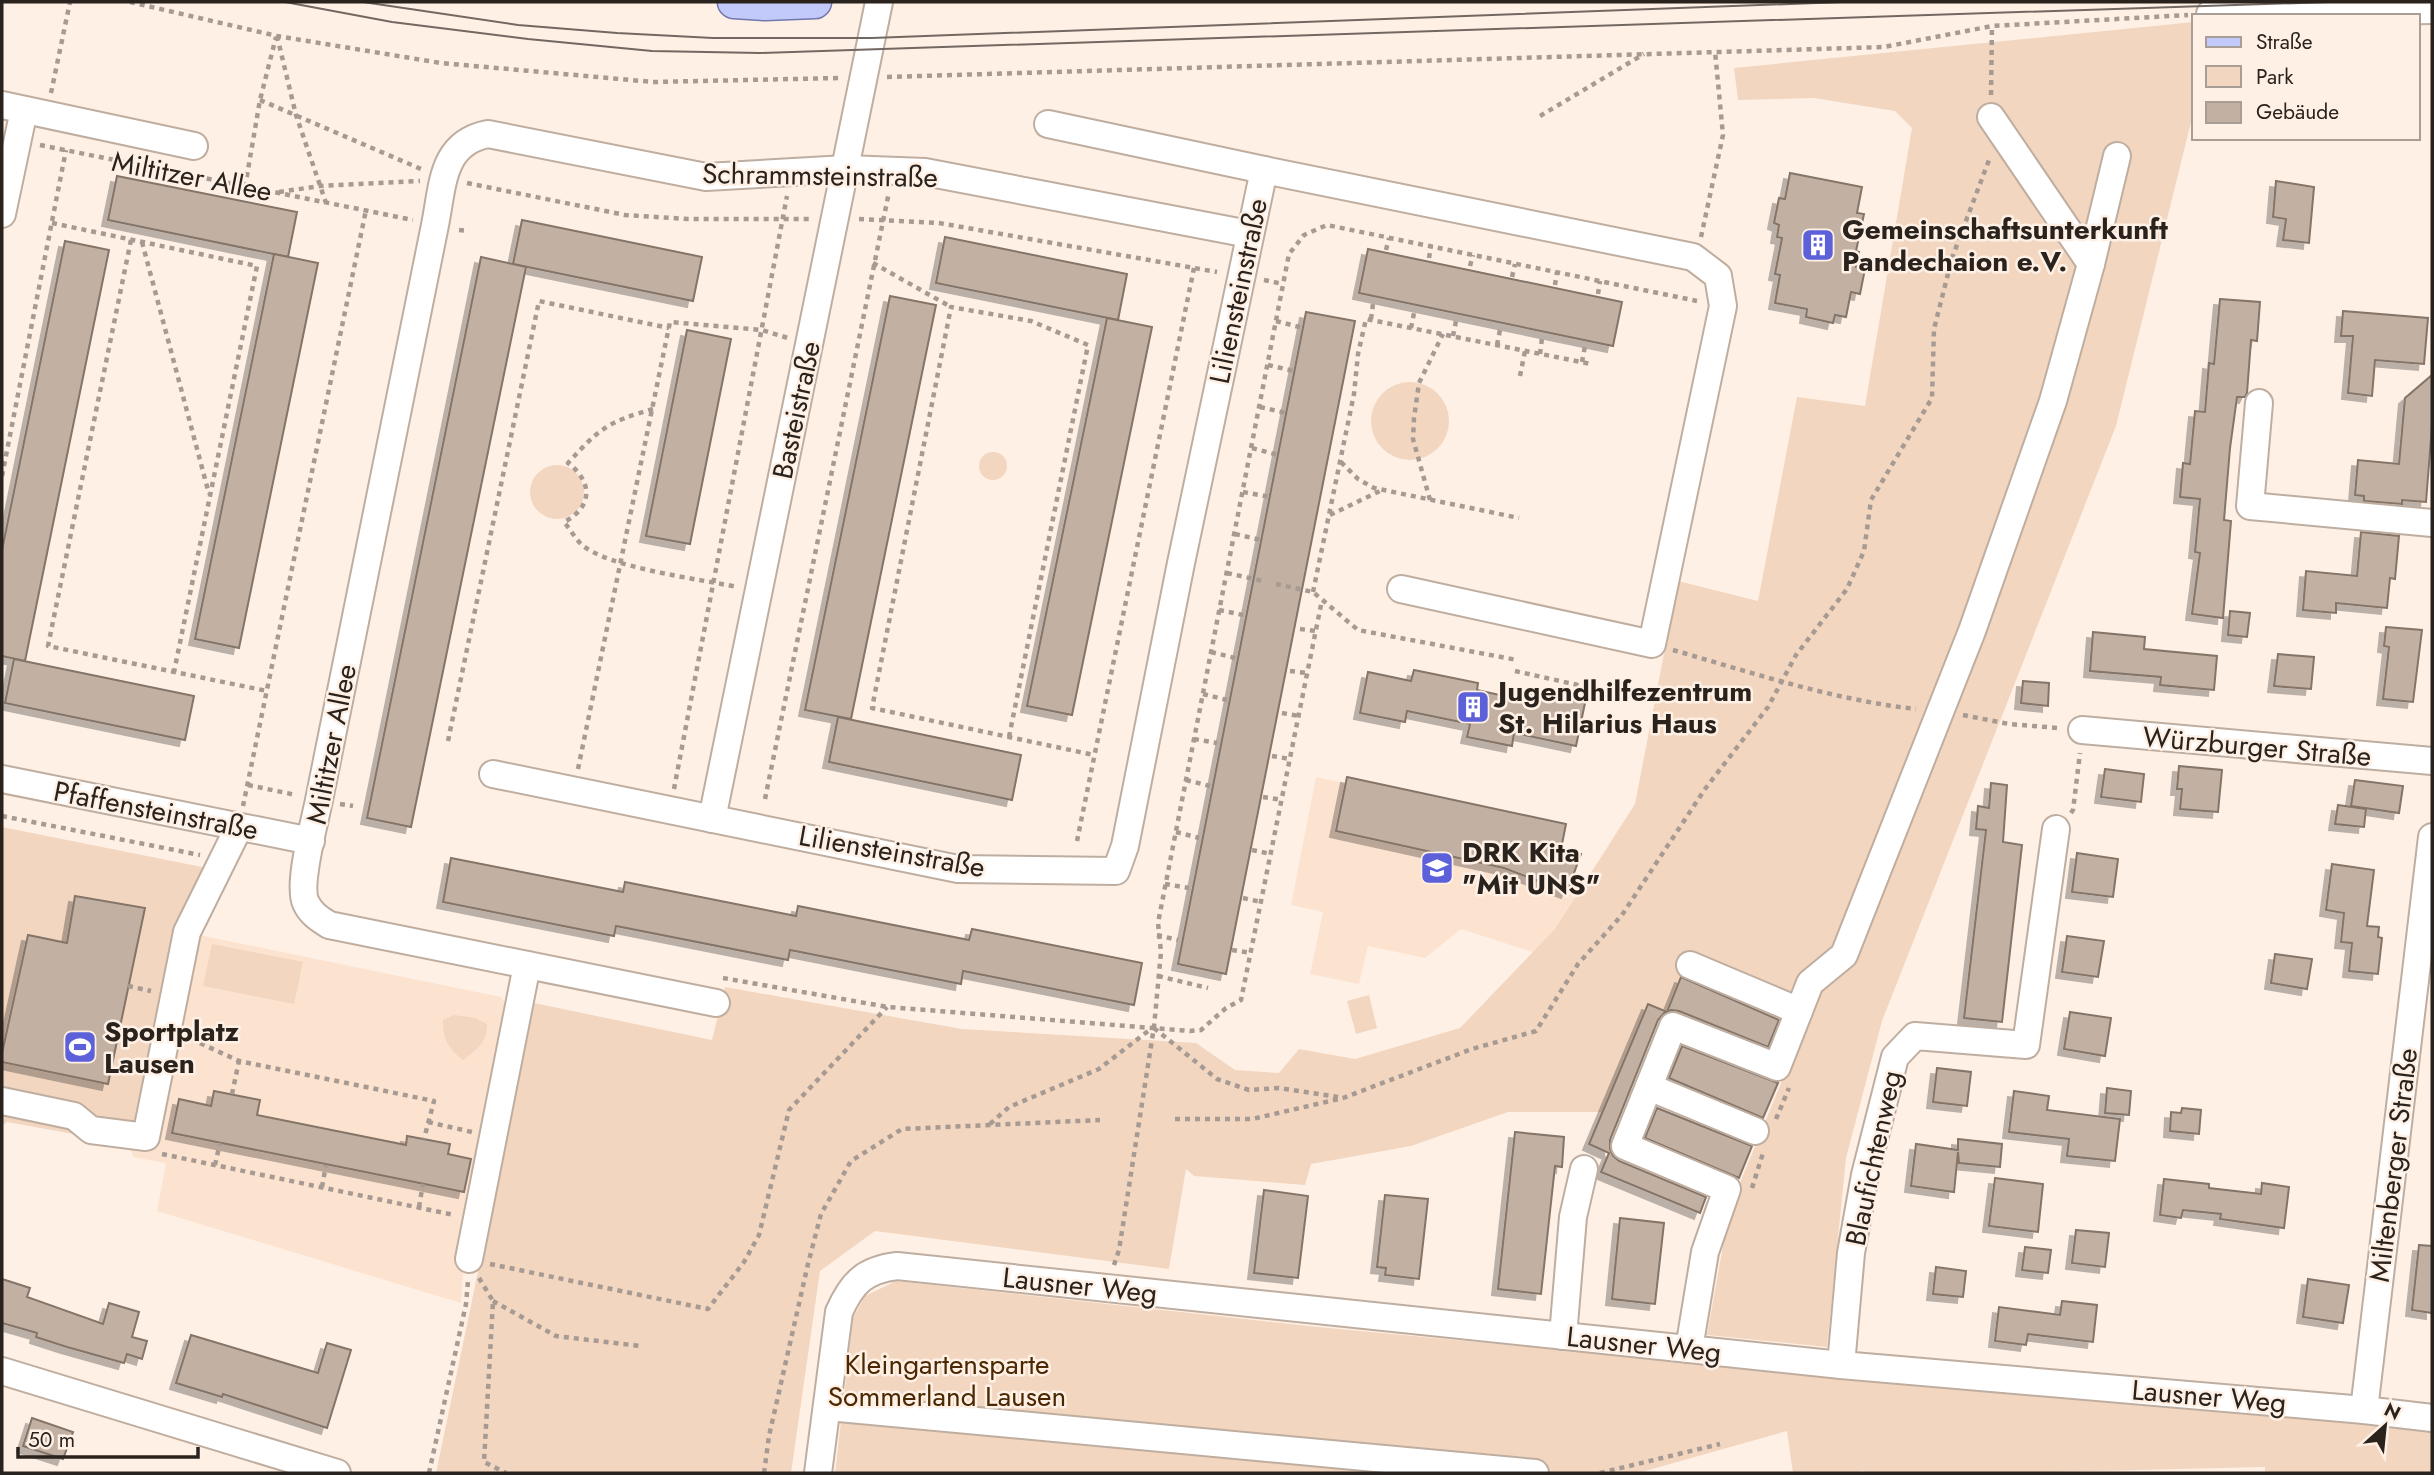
<svg xmlns="http://www.w3.org/2000/svg" width="2434" height="1475" font-family="Jost,sans-serif">
	<defs>
		<filter id="shadow"><feDropShadow dx="-6" dy="6" stdDeviation="0" flood-color="#0004"/></filter>
	</defs>
	<rect width="100%" height="100%" fill="#fff0e5"/>
	<g fill="#fce3d0">
		<polygon points="1316,777 1565,829 1561,849 1581,854 1572,881 1597,891 1545,956 1461,929 1425,958 1368,946 1359,984 1310,974 1323,912 1291,905"/>
		<polygon points="180,931 501,997 507,1005 469,1197 461,1303 157,1211 166,1163 133,1157 129,1144"/>
	</g>
	<g fill="#f2d6c0">
		<polygon points="2194,22 2194,110 2116,426 1882,1021 1846,1158 1827,1347 1707,1335 1730,1207 1814,1003 1692,952 1667,1012 1647,1004 1603,1112 1508,1112 1411,1146 1311,1164 1305,1185 1194,1176 1186,1169 1169,1269 875,1231 820,1271 791,1473 436,1473 534,1003 712,1040 725,987 962,1029 1196,1043 1235,1070 1279,1073 1299,1049 1355,1059 1460,1028 1555,929 1635,804 1678,581 1758,601 1797,397 1865,406 1912,128 1895,111 1814,98 1738,100 1734,68"/>
		<circle cx="1410" cy="421" r="39"/>
		<circle cx="993" cy="466" r="14"/>
		<circle cx="557" cy="492" r="27"/>
		<polygon points="2,827 212,869 147,1110 129,1144 7,1122 2,1126"/>
		<polygon points="212,944 303,962 294,1004 203,986"/>
		<polygon points="1369,995 1377,1028 1356,1034 1347,1001"/>
		<path d="M454 1015 476 1018 487 1024C487 1042 477 1050 463 1060 448 1048 443 1040 443 1020Z"/>
		<polygon points="896,1281 1318,1327 1824,1375 2202,1404 2432,1430 2432,1473 2265,1473 2265,1467 2015,1473 1865,1473 1863,1471 1855,1473 1793,1473 1787,1431 1638,1473 835,1473 853,1318 865,1296"/>
	</g>
	<g fill="#c2b1a3" stroke="#847467" stroke-width="2" filter="url(#shadow)">
		<polygon points="1790,173 1862,187 1857,213 1864,214 1856,251 1859,252 1856,267 1865,269 1860,294 1851,292 1846,317 1835,315 1833,323 1806,317 1807,309 1775,303 1780,275 1775,274 1782,238 1777,237 1779,225 1774,223 1779,198 1785,199"/>
		<polygon points="117,176 297,212 288,257 108,220"/>
		<polygon points="2276,181 2314,187 2309,243 2283,240 2286,219 2273,217"/>
		<polygon points="522,220 702,257 693,301 513,264"/>
		<polygon points="945,237 1127,274 1118,320 936,283"/>
		<polygon points="65,241 109,250 25,661 2,656 2,550"/>
		<polygon points="1368,249 1622,302 1613,346 1359,293"/>
		<polygon points="274,254 318,263 239,648 195,639"/>
		<polygon points="481,257 526,267 411,827 367,818"/>
		<polygon points="890,296 936,305 851,719 805,710"/>
		<polygon points="2220,299 2260,302 2257,341 2251,340 2247,393 2245,397 2237,397 2230,448 2224,520 2231,521 2223,618 2192,614 2200,553 2195,552 2200,499 2180,497 2183,463 2190,464 2195,411 2205,412 2209,363 2214,364"/>
		<polygon points="2343,311 2428,318 2424,364 2375,360 2372,396 2348,393 2353,336 2341,336"/>
		<polygon points="1306,312 1355,321 1226,974 1178,964"/>
		<polygon points="1107,318 1152,327 1072,715 1027,706"/>
		<polygon points="687,330 731,339 690,544 646,536"/>
		<polygon points="2432,375 2432,426 2426,502 2402,500 2402,504 2364,501 2364,496 2355,495 2358,460 2399,464 2405,398"/>
		<polygon points="2361,532 2399,536 2395,579 2390,578 2387,608 2336,603 2336,613 2303,610 2306,571 2357,576"/>
		<polygon points="2230,611 2250,613 2247,637 2228,635"/>
		<polygon points="2386,627 2422,630 2413,702 2383,699 2389,647 2384,646"/>
		<polygon points="2093,632 2145,637 2144,649 2217,656 2214,690 2160,685 2161,677 2090,671"/>
		<polygon points="2278,654 2314,657 2311,689 2274,686"/>
		<polygon points="14,659 194,696 185,740 5,703"/>
		<polygon points="1414,670 1478,683 1477,690 1518,699 1520,689 1585,703 1576,746 1514,733 1512,746 1467,737 1470,724 1407,711 1405,722 1360,713 1368,672 1411,681"/>
		<polygon points="2023,681 2049,683 2048,706 2021,703"/>
		<polygon points="838,717 1021,755 1012,800 829,762"/>
		<polygon points="2179,766 2222,770 2218,812 2180,809 2182,789 2177,789"/>
		<polygon points="2105,769 2144,774 2141,802 2101,797"/>
		<polygon points="1347,777 1566,824 1561,849 1581,854 1567,892 1504,868 1336,831"/>
		<polygon points="2355,780 2403,786 2399,813 2351,806"/>
		<polygon points="1991,783 2007,785 2003,842 2022,845 2002,1022 1964,1018 1986,830 1976,829 1978,806 1989,808"/>
		<polygon points="2338,805 2366,809 2364,827 2335,824"/>
		<polygon points="2077,853 2118,859 2113,897 2072,892"/>
		<polygon points="451,858 623,892 625,882 796,916 798,906 969,940 972,929 1142,963 1134,1005 963,971 961,984 790,950 788,960 616,926 614,936 443,902"/>
		<polygon points="2332,864 2374,870 2367,926 2379,927 2378,937 2382,938 2378,974 2349,971 2352,943 2341,942 2344,913 2326,910"/>
		<polygon points="75,896 145,908 108,1084 2,1062 2,1053 28,935 67,943"/>
		<polygon points="2067,936 2104,941 2098,977 2062,972"/>
		<polygon points="2275,954 2312,959 2307,989 2271,983"/>
		<polygon points="1681,977 1779,1020 1768,1047 1679,1011 1671,1010 1664,1013 1658,1020 1610,1140 1610,1149 1613,1156 1619,1161 1706,1197 1700,1213 1601,1172 1609,1153 1589,1144 1648,1004 1667,1012"/>
		<polygon points="2070,1012 2111,1018 2105,1056 2064,1049"/>
		<polygon points="1682,1046 1778,1083 1763,1118 1669,1078"/>
		<polygon points="1937,1068 1971,1072 1967,1106 1933,1102"/>
		<polygon points="2107,1088 2131,1091 2129,1115 2105,1113"/>
		<polygon points="214,1091 260,1100 257,1115 406,1145 407,1136 450,1144 448,1154 471,1159 464,1192 172,1133 179,1099 211,1106"/>
		<polygon points="2014,1091 2049,1096 2047,1110 2120,1119 2115,1161 2067,1156 2069,1139 2009,1132"/>
		<polygon points="1657,1108 1752,1146 1739,1178 1645,1138"/>
		<polygon points="2182,1108 2201,1110 2199,1134 2170,1131 2171,1112 2181,1113"/>
		<polygon points="1515,1132 1564,1137 1562,1167 1555,1166 1541,1294 1498,1289"/>
		<polygon points="1958,1139 2002,1144 2000,1167 1959,1163 1958,1152 1954,1192 1911,1186 1916,1144 1958,1150"/>
		<polygon points="1995,1178 2043,1184 2038,1232 1989,1226"/>
		<polygon points="2164,1179 2209,1184 2209,1188 2261,1194 2262,1183 2289,1187 2284,1228 2220,1219 2221,1214 2183,1210 2181,1218 2160,1215"/>
		<polygon points="1264,1190 1308,1196 1298,1278 1254,1273"/>
		<polygon points="1385,1195 1428,1199 1419,1279 1385,1275 1386,1268 1377,1267"/>
		<polygon points="1620,1218 1664,1223 1655,1304 1612,1299"/>
		<polygon points="2076,1230 2109,1233 2105,1267 2072,1263"/>
		<polygon points="2419,1245 2432,1246 2432,1313 2412,1310"/>
		<polygon points="2025,1247 2051,1250 2048,1273 2022,1270"/>
		<polygon points="1936,1267 1966,1271 1963,1297 1933,1294"/>
		<polygon points="2,1279 30,1288 27,1297 103,1324 109,1303 139,1312 132,1337 147,1341 142,1359 127,1354 124,1363 67,1347 36,1337 37,1333 2,1323"/>
		<polygon points="2308,1279 2349,1285 2343,1323 2303,1317"/>
		<polygon points="2062,1301 2097,1305 2093,1342 2028,1334 2026,1345 1995,1341 1999,1307 2060,1315"/>
		<polygon points="191,1335 318,1373 327,1343 351,1350 327,1428 223,1394 222,1397 176,1383"/>
		<polygon points="32,1418 73,1432 63,1459 23,1446"/>
	</g>
	<g fill="none" stroke-linecap="round" stroke-linejoin="round">
		<defs>
			<g id="minor">
				<polyline points="2210,14 2432,10"/>
				<polyline points="2,105 194,146"/>
				<polyline points="1048,124 1264,170"/>
				<polyline points="2,214 24,110"/>
				<polyline points="2091,264 2117,156"/>
				<polyline points="2259,403 2250,506 2432,523"/>
				<polyline points="2082,730 2432,761"/>
				<polyline points="493,774 958,869 1116,871 1125,846 1181,563 1264,170 1693,257 1718,276 1723,306 1652,644 1401,589"/>
				<polyline points="2,779 311,841"/>
				<polyline points="712,819 879,2"/>
				<polyline points="1690,965 1799,1011"/>
				<path d="M716 1003 329 925C320 919 311 914 306 903 297 885 315 821 319 800L435 225C443 186 441 143 488 134L706 177 846 169 925 172 1249 234"/>
				<polyline points="1649,1087 1755,1131"/>
				<polyline points="2,1101 74,1116 91,1130 146,1137 187,932 239,827"/>
				<polyline points="469,1259 527,965"/>
				<polyline points="1563,1336 1573,1217 1584,1169"/>
				<polyline points="1689,1349 1705,1252 1727,1189 1625,1146 1673,1026 1777,1067 1810,983 1844,955 1972,631 2053,401 2091,264 1991,117"/>
				<polyline points="1841,1365 1851,1253 1865,1175 1895,1057 1915,1036 2026,1045 2056,829"/>
				<polyline points="2,1371 337,1473"/>
				<polyline points="828,1407 1535,1473"/>
				<polyline points="2364,1410 2432,837"/>
				<path d="M818 1473 839 1312C852 1283 864 1270 897 1266L1841 1365 2364 1410 2432 1418"/>
			</g>
			<polyline id="major" points="734,2 765,4 815,2"/>
		</defs>
		<use href="#minor" stroke="#bfaea0" stroke-width="30"/>
		<use href="#major" stroke="#7277ac" stroke-width="35"/>
		<g stroke="#a69a92" stroke-width="4.5" stroke-dasharray="5 5" stroke-linecap="butt">
			<polyline points="130,2 277,36 441,63 653,82 840,78"/>
			<polyline points="277,36 296,115 326,203"/>
			<polyline points="887,77 1884,47 1992,26 2188,15"/>
			<polyline points="51,93 70,2"/>
			<polyline points="1991,95 1992,26"/>
			<polyline points="260,100 421,169"/>
			<polyline points="1540,116 1644,54"/>
			<polyline points="40,145 413,220"/>
			<polyline points="467,183 625,215 688,219 812,219"/>
			<polyline points="245,187 260,100 276,37"/>
			<polyline points="279,192 320,186 420,181"/>
			<polyline points="859,219 939,223 1217,272"/>
			<polyline points="52,223 257,266 174,672"/>
			<polyline points="459,230 469,231"/>
			<polyline points="1701,237 1723,135 1715,51"/>
			<polyline points="131,240 48,646 267,691"/>
			<polyline points="142,242 209,494"/>
			<polyline points="1386,250 1389,238"/>
			<polyline points="1429,258 1431,246"/>
			<polyline points="873,263 951,307"/>
			<polyline points="1470,266 1473,255"/>
			<polyline points="1512,277 1515,264"/>
			<polyline points="1264,280 1283,284"/>
			<polyline points="1555,285 1557,272"/>
			<polyline points="1598,294 1600,281"/>
			<polyline points="1371,319 1373,304"/>
			<polyline points="1276,321 1303,328"/>
			<polyline points="1411,328 1414,313"/>
			<polyline points="1453,336 1456,321"/>
			<polyline points="1497,345 1500,330"/>
			<polyline points="1540,354 1542,338"/>
			<polyline points="1582,362 1585,346"/>
			<polyline points="1268,365 1294,371"/>
			<polyline points="1520,376 1525,351"/>
			<polyline points="1260,407 1286,413"/>
			<path d="M653 409C607 422 599 429 568 463 593 482 593 507 564 522 570 529 575 538 581 544 607 568 700 579 737 587"/>
			<polyline points="1252,448 1278,455"/>
			<polyline points="1341,462 1358,479 1374,488 1519,518"/>
			<polyline points="2,476 66,150"/>
			<polyline points="1243,492 1270,497"/>
			<polyline points="1430,500 1413,439 1414,418 1419,383 1443,334"/>
			<polyline points="1330,515 1382,490"/>
			<polyline points="1235,534 1261,540"/>
			<polyline points="1227,573 1263,581"/>
			<polyline points="1276,584 1313,592 1358,630 1517,660"/>
			<polyline points="1313,592 1354,394 1358,354 1366,319 1591,364"/>
			<polyline points="1219,610 1243,615"/>
			<polyline points="1300,629 1316,631"/>
			<path d="M1673 650C1753 673 1834 700 1916 709"/>
			<polyline points="1211,652 1235,658"/>
			<polyline points="1290,671 1307,673"/>
			<polyline points="1515,671 1632,697"/>
			<polyline points="1203,694 1227,700"/>
			<polyline points="1282,713 1299,716"/>
			<polyline points="1963,715 2009,724 2058,728"/>
			<polyline points="1009,737 1088,345 1031,321 951,307 872,708 1094,755"/>
			<polyline points="1194,739 1217,743"/>
			<polyline points="448,741 539,301 669,328"/>
			<polyline points="1272,756 1290,759"/>
			<polyline points="578,769 670,322 762,330 788,338"/>
			<polyline points="1186,780 1210,786"/>
			<polyline points="248,785 296,795"/>
			<polyline points="674,789 787,196"/>
			<polyline points="1263,797 1282,800"/>
			<polyline points="765,799 889,192"/>
			<polyline points="340,804 353,806"/>
			<polyline points="243,806 366,210"/>
			<polyline points="2071,813 2073,810 2080,753"/>
			<polyline points="2,816 200,855"/>
			<polyline points="1176,832 1199,838"/>
			<polyline points="1077,841 1194,268"/>
			<polyline points="1252,850 1271,854"/>
			<polyline points="1165,884 1189,888"/>
			<polyline points="1243,898 1261,902"/>
			<polyline points="1157,935 1178,940"/>
			<polyline points="1232,950 1251,953"/>
			<polyline points="1158,976 1208,988"/>
			<polyline points="723,978 888,1007 1190,1031 1201,1030 1226,1008 1241,1000 1322,600"/>
			<polyline points="128,986 151,991"/>
			<polyline points="1154,1028 1217,1079 1249,1090 1279,1088 1338,1097"/>
			<polyline points="191,1039 239,1061 434,1101 424,1139"/>
			<polyline points="232,1094 239,1061"/>
			<polyline points="1175,1119 1252,1119 1343,1098 1472,1049 1536,1031 1578,964 1622,915 1705,789 1768,707 1796,655 1847,589 1864,551 1871,500 1932,398 1934,329 1952,258 1989,160"/>
			<polyline points="1776,1119 1789,1088"/>
			<polyline points="428,1122 472,1132"/>
			<polyline points="990,1124 1009,1107 1099,1069 1152,1028"/>
			<polyline points="162,1154 454,1215"/>
			<polyline points="215,1165 220,1143"/>
			<polyline points="322,1187 326,1165"/>
			<polyline points="1752,1188 1763,1153"/>
			<polyline points="419,1207 423,1184"/>
			<polyline points="490,1264 708,1309 744,1262 759,1235 789,1110 887,1007"/>
			<polyline points="1114,1265 1119,1250 1154,1027 1161,952 1158,923 1289,254 1304,235 1327,225 1697,301"/>
			<polyline points="479,1278 493,1301 484,1462 506,1473"/>
			<polyline points="493,1301 556,1336 640,1346"/>
			<polyline points="429,1473 466,1304 468,1281"/>
			<polyline points="764,1473 769,1436 808,1264 821,1214 851,1161 902,1129 1100,1120"/>
			<polyline points="1600,1473 1720,1444"/>
		</g>
		<use href="#minor" stroke="#fff" stroke-width="26"/>
		<use href="#major" stroke="#c2c9fb" stroke-width="32"/>
		<g stroke="#726861" stroke-width="2">
			<polyline points="285,2 392,22 528,39 652,51 760,53 2329,2"/>
			<polyline points="363,2 518,25 617,33 713,38 872,38 1843,2"/>
		</g>
	</g>
	<defs>
		<symbol id="building-square" viewBox="-11 -11 22 22"><rect x="-9" y="-9" width="18" height="18" rx="4" fill="#5c61d9" stroke="#fff0e5"/><path d="M-4-6H4V6H1V3H-1V6H-4ZM-2.5-4.3h1.7v1.8h-1.7ZM.8-4.3h1.7v1.8H.8ZM-2.5-1h1.7V.8h-1.7ZM.8-1h1.7V.8H.8Z" fill="#fff"/></symbol>
		<symbol id="school-square" viewBox="-11 -11 22 22"><rect x="-9" y="-9" width="18" height="18" rx="4" fill="#5c61d9" stroke="#fff0e5"/><path d="M0-5L7-2L0 1L-7-2ZM-4 1L0 2.5L4 1V4Q0 6-4 4Z" fill="#fff"/></symbol>
		<symbol id="stadium-square" viewBox="-11 -11 22 22"><rect x="-9" y="-9" width="18" height="18" rx="4" fill="#5c61d9" stroke="#fff0e5"/><path d="M0-5a6.5 5 0 1 0 0 10a6.5 5 0 1 0 0-10ZM-3.5-1.8h7v3.6h-7Z" fill="#fff"/></symbol>
	</defs>
	<g fill-rule="evenodd">
		<use href="#building-square" x="1799" y="226" width="38" height="38"/>
		<use href="#building-square" x="1454" y="688" width="38" height="38"/>
		<use href="#school-square" x="1418" y="849" width="38" height="38"/>
		<use href="#stadium-square" x="61" y="1028" width="38" height="38"/>
	</g>
	<g text-anchor="middle" stroke-width="5" stroke-linejoin="round" paint-order="stroke">
		<g font-size="28" fill="#29221d" stroke="#fff0e5">
			<text transform="translate(820 175) rotate(1)" y="10">Schrammsteinstraße</text>
			<text transform="translate(192 176) rotate(11)" y="10">Miltitzer Allee</text>
			<text transform="translate(1238 291) rotate(-78)" y="10">Liliensteinstraße</text>
			<text transform="translate(796 410) rotate(-78)" y="10">Basteistraße</text>
			<text transform="translate(331 744) rotate(-79)" y="10">Miltitzer Allee</text>
			<text transform="translate(2257 746) rotate(5)" y="10">Würzburger Straße</text>
			<text transform="translate(156 810) rotate(11)" y="10">Pfaffensteinstraße</text>
			<text transform="translate(892 851) rotate(10)" y="10">Liliensteinstraße</text>
			<text transform="translate(1873 1158) rotate(-78)" y="10">Blaufichtenweg</text>
			<text transform="translate(2393 1165) rotate(-83)" y="10">Miltenberger Straße</text>
			<text transform="translate(1080 1285) rotate(6)" y="10">Lausner Weg</text>
			<text transform="translate(1644 1344) rotate(6)" y="10">Lausner Weg</text>
			<text transform="translate(2209 1396) rotate(5)" y="10">Lausner Weg</text>
		</g>
		<g font-size="28" font-weight="bold" fill="#29221d" stroke="#fff0e5" text-anchor="start">
			<text x="1842" y="239">Gemeinschaftsunterkunft<tspan x="1842" dy="32">Pandechaion e.V.</tspan></text>
			<text x="1498" y="701">Jugendhilfezentrum<tspan x="1498" dy="32">St. Hilarius Haus</tspan></text>
			<text x="1462" y="862">DRK Kita<tspan x="1462" dy="32">"Mit UNS"</tspan></text>
			<text x="104" y="1041">Sportplatz<tspan x="104" dy="32">Lausen</tspan></text>
		</g>
		<g font-size="28" fill="#4b2802" stroke="#fff0e5">
			<text x="947" y="1374">Kleingartensparte<tspan x="947" dy="32">Sommerland Lausen</tspan></text>
		</g>
	</g>
	<rect width="2434" height="1475" fill="none" stroke="#29221d" stroke-width="7"/>
	<rect x="2192" y="14" width="228" height="126" fill="#fff0e5" stroke="#a99e95" stroke-width="2"/>
	<rect x="2206" y="37" width="35" height="10" fill="#c2c9fb" stroke="#a99e95" stroke-width="2"/>
	<text x="2256" y="49" font-size="21" fill="#29221d">Straße</text>
	<rect x="2206" y="66" width="35" height="21" fill="#f2d6c0" stroke="#a99e95" stroke-width="2"/>
	<text x="2256" y="84" font-size="21" fill="#29221d">Park</text>
	<rect x="2206" y="102" width="35" height="21" fill="#c2b1a3" stroke="#a99e95" stroke-width="2"/>
	<text x="2256" y="119" font-size="21" fill="#29221d">Gebäude</text>
	<g transform="translate(2385 1426) rotate(27)" stroke="#fff0e5" stroke-width="5" paint-order="stroke">
	<path d="M0-5L12 26L0 18L-12 26Z" fill="#29221d"/>
	<text y="-10" font-size="19" font-weight="bold" text-anchor="middle" fill="#29221d">N</text>
	</g>
	<path d="M18 1447v10h180v-10" fill="none" stroke="#29221d" stroke-width="3.5"/>
	<text x="28" y="1447" font-size="21" fill="#29221d" stroke="#fff0e5" stroke-width="5" paint-order="stroke">50 m</text>
</svg>
